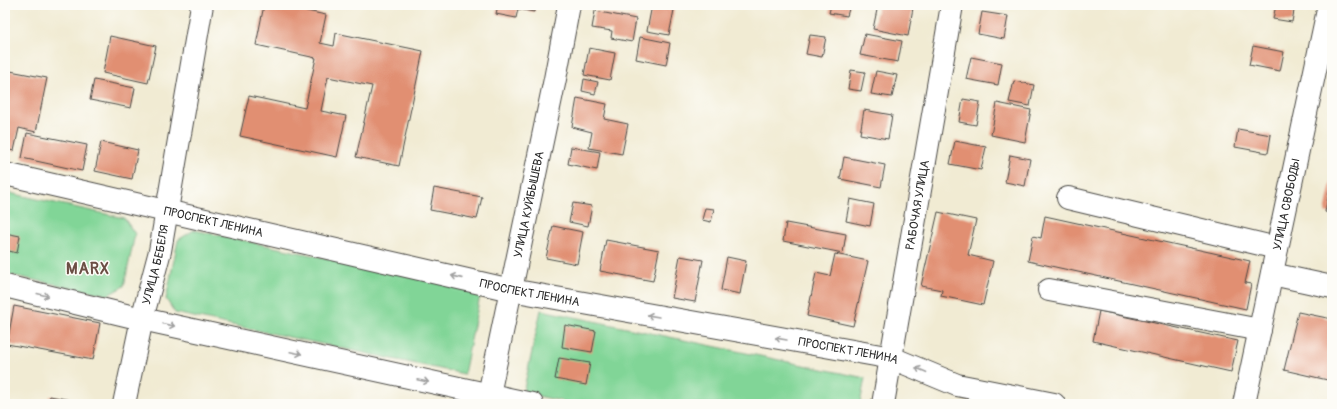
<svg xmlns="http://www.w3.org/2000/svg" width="1337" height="409" font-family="Pangolin,sans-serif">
	<rect width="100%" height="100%" fill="#fdfcf7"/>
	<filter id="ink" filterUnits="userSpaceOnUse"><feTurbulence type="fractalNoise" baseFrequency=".025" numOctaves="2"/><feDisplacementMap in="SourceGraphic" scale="8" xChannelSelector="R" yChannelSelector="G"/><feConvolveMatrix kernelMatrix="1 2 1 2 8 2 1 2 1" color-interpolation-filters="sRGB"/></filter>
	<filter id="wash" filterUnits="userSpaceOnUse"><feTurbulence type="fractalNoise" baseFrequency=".012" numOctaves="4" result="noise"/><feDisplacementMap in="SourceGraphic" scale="16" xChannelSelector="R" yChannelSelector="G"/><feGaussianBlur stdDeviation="0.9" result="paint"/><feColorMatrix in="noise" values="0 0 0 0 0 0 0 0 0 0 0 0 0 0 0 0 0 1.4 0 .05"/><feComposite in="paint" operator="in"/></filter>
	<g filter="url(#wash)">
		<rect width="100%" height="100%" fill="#f1ebd3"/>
		<g fill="#81d597" stroke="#568061">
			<polygon points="5,192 124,218 135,234 124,286 108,295 5,274"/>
			<polygon points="194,230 481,291 464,374 175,313 166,299 178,240"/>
			<polygon points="541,310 865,378 860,404 576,404 523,393"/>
		</g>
		<g id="blocks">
			<g fill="#e18f72">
				<polygon points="264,5 278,5 326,15 320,43 334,46 336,33 423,51 399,166 356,157 372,86 328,77 321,111 346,116 337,157 240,136 249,96 305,108 316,58 256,45"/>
				<polygon points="498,5 536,5 534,12 518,9 516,18 496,14"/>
				<polygon points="652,5 674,10 669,35 647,31"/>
				<polygon points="831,5 850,5 847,16 829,13"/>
				<polygon points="878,5 896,5 913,8 908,36 873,29"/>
				<polygon points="1276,5 1295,5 1292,22 1273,19"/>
				<polygon points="595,11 636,19 632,42 611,38 612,31 592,28"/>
				<polygon points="982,12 1008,16 1004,39 978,34"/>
				<polygon points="865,34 902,41 898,62 860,55"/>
				<polygon points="810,35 826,37 822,57 806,54"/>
				<polygon points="110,36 156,46 148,83 103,73"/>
				<polygon points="640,37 670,43 666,65 636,59"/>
				<polygon points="1253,46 1284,52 1280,71 1249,65"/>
				<polygon points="589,48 615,53 610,80 584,75"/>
				<polygon points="971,57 1002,63 998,85 966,79"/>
				<polygon points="5,70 47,78 36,132 19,128 14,151 5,149"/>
				<polygon points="851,70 865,72 861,91 848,89"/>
				<polygon points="876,71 897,75 892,97 871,94"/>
				<polygon points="584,79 598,82 595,94 582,91"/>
				<polygon points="94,80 135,88 131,108 90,100"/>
				<polygon points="1014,81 1034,85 1030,106 1009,102"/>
				<polygon points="577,98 607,104 604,119 628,124 622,154 589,148 592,132 572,127"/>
				<polygon points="963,99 980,102 976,125 959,122"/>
				<polygon points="997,103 1031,110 1025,142 991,135"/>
				<polygon points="864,110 892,115 888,139 860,134"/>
				<polygon points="1238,129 1271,135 1268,153 1235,147"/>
				<polygon points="27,133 87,145 82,171 22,158"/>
				<polygon points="955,141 986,147 981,170 950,164"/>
				<polygon points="101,142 138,150 132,179 95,171"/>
				<polygon points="571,147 600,152 597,170 568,164"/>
				<polygon points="1010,155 1030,159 1025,186 1005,182"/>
				<polygon points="844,157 885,165 881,187 840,179"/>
				<polygon points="1331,182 1332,182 1332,214 1325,212"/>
				<polygon points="434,188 482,197 477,219 430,210"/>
				<polygon points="850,199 874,204 870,226 846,221"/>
				<polygon points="573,203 592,206 588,226 569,222"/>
				<polygon points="705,208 714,209 711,222 702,220"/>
				<polygon points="938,212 976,220 968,255 993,261 983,305 941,296 942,290 921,286"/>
				<polygon points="1045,216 1250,261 1245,283 1251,284 1246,309 1028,261 1033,236 1041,238"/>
				<polygon points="786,223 846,234 843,253 783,241"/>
				<polygon points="553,226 583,232 577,264 546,258"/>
				<polygon points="5,233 20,236 17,253 5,250"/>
				<polygon points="606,240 659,250 653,281 600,271"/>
				<polygon points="835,254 868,261 853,326 807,316 816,273 830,276"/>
				<polygon points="680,256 703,260 695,302 672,298"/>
				<polygon points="727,257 746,261 740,294 721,290"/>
				<polygon points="14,306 100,323 93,360 7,344"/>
				<polygon points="1099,311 1238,341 1231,372 1093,341"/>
				<polygon points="1298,312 1332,319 1332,381 1284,370"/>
				<polygon points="565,325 596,331 592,352 562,347"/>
				<polygon points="559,358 590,363 586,385 555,379"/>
				<polygon points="50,396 86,403 85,404 48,404"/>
			</g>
		</g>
	</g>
	<g filter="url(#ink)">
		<use href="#blocks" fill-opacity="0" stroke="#494844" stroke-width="1"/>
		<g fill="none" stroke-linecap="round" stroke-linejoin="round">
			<defs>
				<g id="minor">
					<path id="s1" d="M5 174 511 290 892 358 957 385 1054 404"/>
					<polyline points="1068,198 1277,248"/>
					<polyline points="1272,274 1332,287"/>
					<polyline points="5,286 142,319 532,404"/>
					<polyline points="1049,290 1260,330"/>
					<path id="s2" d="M124 404 142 319 160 251 202 5"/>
					<path id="s3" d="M487 404 555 79 569 5"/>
					<path id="s4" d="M883 404 952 5"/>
					<path id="s5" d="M1244 404 1329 5"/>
				</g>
			</defs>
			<use href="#minor" stroke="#494844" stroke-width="24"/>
			<use href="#minor" stroke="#fff" stroke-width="22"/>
		</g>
		<defs><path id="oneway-shaft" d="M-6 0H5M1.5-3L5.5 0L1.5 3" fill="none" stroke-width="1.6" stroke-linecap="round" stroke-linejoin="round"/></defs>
		<g stroke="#a0a0a0">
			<use href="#oneway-shaft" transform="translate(457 277) rotate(-167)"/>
			<use href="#oneway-shaft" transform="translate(43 295) rotate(14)"/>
			<use href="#oneway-shaft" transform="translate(653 316) rotate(-170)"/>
			<use href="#oneway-shaft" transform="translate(169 325) rotate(12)"/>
			<use href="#oneway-shaft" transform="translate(781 339) rotate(-170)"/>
			<use href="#oneway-shaft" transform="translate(296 353) rotate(12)"/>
			<use href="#oneway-shaft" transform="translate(921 370) rotate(-157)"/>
			<use href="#oneway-shaft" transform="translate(423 381) rotate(12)"/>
		</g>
	</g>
	<g text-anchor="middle" stroke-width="3" stroke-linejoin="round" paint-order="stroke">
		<g font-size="12" fill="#2b2b2b" stroke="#fdfcf7">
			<text dy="4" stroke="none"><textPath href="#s5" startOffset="204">УЛИЦА СВОБОДЫ</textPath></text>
			<text dy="4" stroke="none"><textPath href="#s3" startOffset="204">УЛИЦА КУЙБЫШЕВА</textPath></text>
			<text dy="4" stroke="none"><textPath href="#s4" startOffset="202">РАБОЧАЯ УЛИЦА</textPath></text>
			<text dy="4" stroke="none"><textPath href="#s1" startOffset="214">ПРОСПЕКТ ЛЕНИНА</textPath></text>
			<text dy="4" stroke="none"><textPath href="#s2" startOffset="143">УЛИЦА БЕБЕЛЯ</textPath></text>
			<text dy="4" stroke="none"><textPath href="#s1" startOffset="538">ПРОСПЕКТ ЛЕНИНА</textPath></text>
			<text dy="4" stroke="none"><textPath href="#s1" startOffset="862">ПРОСПЕКТ ЛЕНИНА</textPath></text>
		</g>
		<g font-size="16" font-weight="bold" letter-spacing="1" fill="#6b4e44" stroke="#fdfcf7">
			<text x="88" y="274">MARX</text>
		</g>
	</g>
	<rect width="1337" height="409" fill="none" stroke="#fdfcf7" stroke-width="20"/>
</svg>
